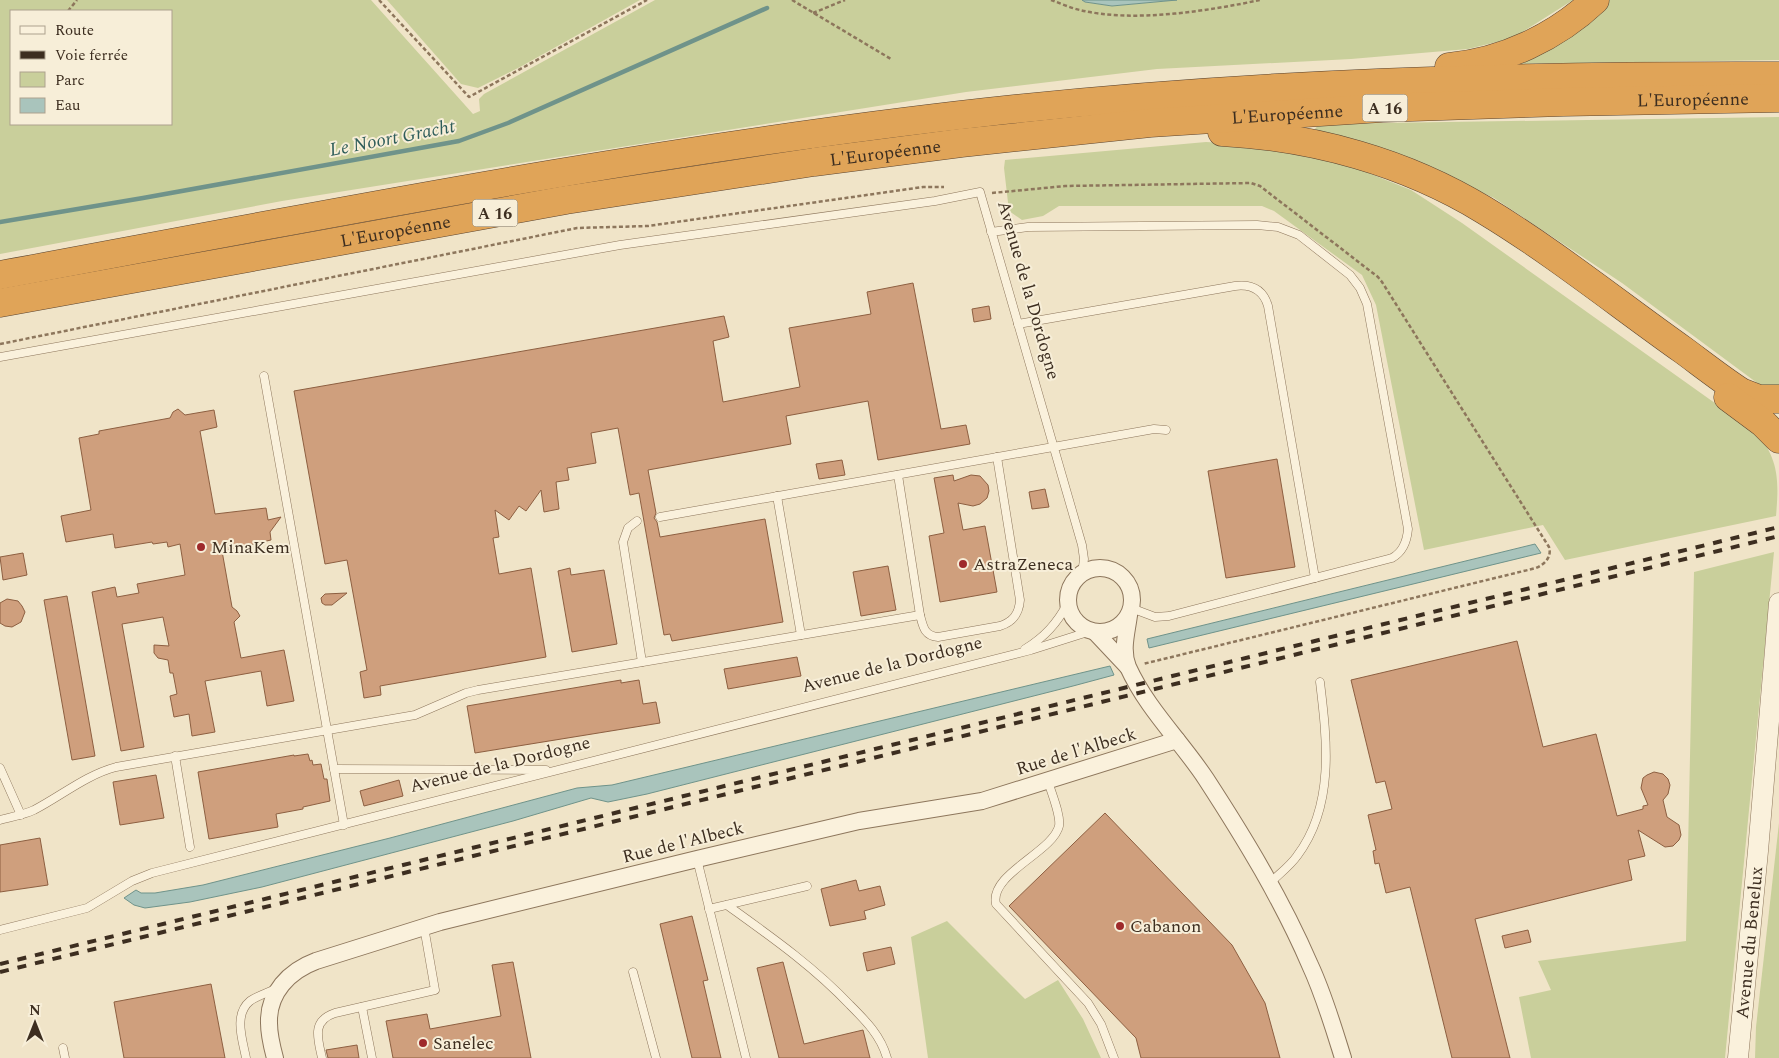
<svg xmlns="http://www.w3.org/2000/svg" width="1779" height="1058" font-family="Spectral,serif">
	<rect width="100%" height="100%" fill="#f0e4c8"/>
	<g fill="#c9cf9b" fill-rule="evenodd">
		<path d="M0 0H371L473 114 480 111 479 99 484 94 655 0H1082L1085 2 1112 6 1177 0H1573L1513 38 1468 49 1351 59 1157 69 966 92 282 201 0 254ZM11 11H171V124H11Z"/>
		<polygon points="387,0 640,0 520,67 478,88 461,84"/>
		<polygon points="1605,0 1779,0 1779,60 1511,64"/>
		<polygon points="1779,117 1779,388 1764,388 1622,283 1494,198 1420,164 1317,133 1315,129 1319,124"/>
		<path d="M1206 142 1259 145 1326 156 1411 190 1462 223 1757 433C1779 460 1779 481 1776 516L1565 560 1543 525 1424 550 1376 305 1362 275 1274 211 1262 206H1059L1043 216 1022 220 1009 211 1004 168 1005 160Z"/>
		<polygon points="1774,552 1725,1058 1531,1058 1519,997 1551,990 1538,961 1686,941 1694,572"/>
		<polygon points="1779,823 1779,1058 1755,1058 1756,1027"/>
		<polygon points="947,921 1025,999 1058,980 1083,1019 1101,1058 928,1058 911,937"/>
	</g>
	<g fill="#a9c4bc" stroke="#6f938a">
		<polygon points="1082,0 1177,0 1112,6 1085,2"/>
		<polygon points="1535,544 1541,553 1149,648 1147,639"/>
		<polygon points="1110,666 1114,675 1073,686 647,794 608,802 591,798 513,821 262,887 190,902 145,908 134,905 124,898 136,890 141,893 155,893 203,885 390,838 577,788 612,785"/>
	</g>
	<g fill="none" stroke-linecap="round" stroke-linejoin="round">
		<polyline stroke="#6f938a" stroke-width="4.5" points="0,222 143,198 459,141 508,123 767,8"/>
	</g>
	<g fill="#cf9f7d" stroke="#8d5f41">
		<polygon points="913,283 941,429 966,425 970,444 878,460 868,401 786,416 791,444 648,470 656,513 654,518 657,522 660,537 765,519 783,622 672,641 670,634 664,635 639,493 630,495 618,428 591,433 596,463 567,468 569,480 556,482 559,509 544,512 541,490 526,511 519,506 509,520 495,510 499,537 493,538 499,574 531,568 546,657 380,686 381,695 364,698 360,672 367,670 347,560 325,564 294,391 724,316 729,337 713,341 723,402 800,387 789,328 871,314 867,292"/>
		<polygon points="989,306 991,319 974,322 972,309"/>
		<polygon points="178,409 185,415 214,410 217,427 200,431 215,514 266,508 268,520 281,517 270,532 271,540 222,551 232,607 237,611 240,616 234,622 241,658 284,650 294,701 267,706 261,671 205,681 215,732 192,736 189,714 174,717 170,696 177,694 173,673 170,673 168,660 158,658 154,653 154,645 169,646 163,617 122,624 144,747 121,751 92,592 115,587 117,597 139,593 137,584 185,575 180,544 168,547 167,542 153,544 152,542 115,548 113,534 66,542 61,516 91,510 79,438 99,434 99,431 170,418 173,412"/>
		<polygon points="1277,459 1295,567 1226,578 1208,471"/>
		<polygon points="842,460 845,475 819,479 816,464"/>
		<polygon points="953,475 954,481 971,475 980,476 988,485 989,491 987,498 980,504 973,506 958,503 963,530 985,526 997,592 940,602 929,536 944,533 934,478"/>
		<polygon points="1045,489 1049,507 1032,509 1029,492"/>
		<polygon points="23,553 27,575 3,580 0,557"/>
		<polygon points="888,566 896,610 861,616 853,572"/>
		<polygon points="570,568 571,575 604,570 617,644 572,652 558,571"/>
		<polygon points="347,593 332,605 325,605 322,603 321,598 325,594"/>
		<polygon points="67,596 95,756 72,760 44,600"/>
		<polygon points="7,599 18,601 22,606 25,612 21,622 12,627 5,626 0,623 0,603"/>
		<polygon points="1517,641 1543,747 1596,734 1617,816 1643,809 1643,806 1648,805 1641,788 1643,778 1647,775 1654,772 1663,774 1668,779 1670,785 1668,794 1663,800 1667,817 1679,825 1681,835 1679,840 1673,846 1665,847 1638,830 1645,856 1628,860 1632,880 1475,919 1510,1058 1452,1058 1410,887 1386,893 1379,863 1375,864 1373,851 1376,850 1368,815 1392,809 1385,781 1376,783 1351,680"/>
		<polygon points="797,657 801,676 728,689 724,669"/>
		<polygon points="621,680 621,683 639,680 643,704 656,702 660,723 475,753 467,706"/>
		<polygon points="308,754 310,761 312,760 313,765 321,764 324,779 327,779 330,801 303,807 303,809 276,814 278,827 209,839 198,772 294,755 294,756"/>
		<polygon points="156,775 164,818 120,825 113,782"/>
		<polygon points="399,780 403,796 364,806 360,791"/>
		<polygon points="1105,813 1232,945 1265,1003 1280,1058 1141,1058 1136,1038 1009,906"/>
		<polygon points="40,838 48,885 0,892 0,845"/>
		<polygon points="856,880 859,891 880,886 885,905 864,911 866,919 830,926 821,889"/>
		<polygon points="692,916 708,980 703,981 721,1058 692,1058 660,924"/>
		<polygon points="1528,930 1531,942 1505,948 1502,936"/>
		<polygon points="891,947 895,964 867,971 863,953"/>
		<polygon points="513,962 531,1058 393,1058 386,1021 427,1014 430,1029 501,1016 492,965"/>
		<polygon points="783,962 804,1044 863,1030 870,1058 779,1058 757,968"/>
		<polygon points="211,984 225,1058 124,1058 114,1002"/>
		<polygon points="357,1045 359,1058 328,1058 326,1050"/>
	</g>
	<g fill="none" stroke-linecap="round" stroke-linejoin="round">
		<defs>
			<g id="service">
				<path d="M991 232 1028 227 1257 225 1278 227 1299 235 1350 275 1360 288 1367 304 1408 529C1407 541 1403 552 1392 558L1169 616 1155 617 1131 608"/>
				<path d="M1018 324 1235 286C1251 284 1263 289 1268 306L1315 578"/>
				<polyline points="0,357 620,245 935,201 980,192 1082,545 1084,559 1082,574"/>
				<polyline points="264,376 344,825"/>
				<path d="M898 475 920 615C923 626 924 636 938 637L1000 626C1013 622 1019 614 1020 600L997 457"/>
				<polyline points="777,496 801,635"/>
				<polyline points="660,517 1154,429 1166,430"/>
				<polyline points="637,521 628,528 623,542 642,662"/>
				<path d="M1025 649C1045 637 1057 623 1068 603"/>
				<polyline points="175,756 190,847"/>
				<polyline points="0,768 21,815"/>
				<polyline points="334,769 546,770"/>
				<path d="M1048 781C1051 792 1061 815 1059 826 1053 852 989 874 996 904L1088 1003 1101 1024 1114 1058"/>
				<path d="M0 820C11 817 23 815 34 810 61 796 86 775 116 767L415 715 466 693 478 690 920 615"/>
				<polyline points="697,859 746,1058"/>
				<path d="M1270 883C1279 874 1290 866 1297 856 1335 806 1327 740 1320 682"/>
				<path d="M727 905C770 936 813 966 850 1005 866 1021 881 1036 887 1058"/>
				<polyline points="709,909 807,886"/>
				<polyline points="0,930 87,908 132,881 152,873 1031,650 1091,631"/>
				<polyline points="633,972 656,1058"/>
				<polyline points="362,1007 372,1058"/>
				<polyline points="63,1048 65,1058"/>
				<path d="M246 1058C243 1041 233 1015 250 1001 257 996 267 993 275 989"/>
				<path d="M322 1058C318 1039 311 1021 335 1013L435 990 424 927"/>
			</g>
			<g id="minor">
				<circle cx="1100" cy="600" r="32"/>
				<path d="M1129 615C1127 632 1121 650 1128 667 1147 709 1181 741 1206 779 1245 839 1282 900 1310 965 1324 995 1333 1026 1343 1058"/>
				<polyline points="1095,632 1127,666"/>
				<path d="M275 1058C272 1047 269 1035 269 1023 268 993 289 971 316 961L440 922 697 859 859 821 982 801 1177 740"/>
			</g>
			<g id="tertiary">
				<path id="s1" d="M1738 1058 1758 851 1779 603"/>
			</g>
			<g id="motorway">
				<path d="M1449 67C1503 62 1556 37 1595 0"/>
				<path d="M1222 132C1314 137 1405 162 1484 210 1552 251 1618 304 1683 350 1702 364 1721 379 1741 392L1759 399H1779"/>
				<path d="M0 275C328 214 655 149 987 112 1250 83 1515 75 1779 76"/>
				<path id="s2" d="M0 303 566 200 814 162 961 143 1150 123 1382 108 1563 102 1779 98"/>
				<polyline points="1728,397 1763,423 1779,439"/>
			</g>
		</defs>
		<use href="#service" stroke="#8d765c" stroke-width="9"/>
		<use href="#minor" stroke="#8d765c" stroke-width="18"/>
		<use href="#tertiary" stroke="#8d765c" stroke-width="21"/>
		<use href="#motorway" stroke="#5b4430" stroke-width="29"/>
		<g stroke="#8d765c" stroke-width="2.5" stroke-dasharray="4 2.5" stroke-linecap="butt">
			<polyline points="379,0 469,97 647,0"/>
			<polyline points="792,0 891,59"/>
			<path d="M1051 0C1060 3 1070 8 1080 10 1132 23 1208 11 1260 0"/>
			<polyline points="68,11 77,0"/>
			<polyline points="813,13 845,0"/>
			<path d="M992 193 1065 186 1251 183 1260 186 1378 277 1382 282 1549 547C1552 557 1545 564 1536 568L1143 664"/>
			<polyline points="0,344 577,228 648,226 923,187 944,187"/>
		</g>
		<use href="#service" stroke="#faf1dc" stroke-width="8"/>
		<use href="#minor" stroke="#faf1dc" stroke-width="16"/>
		<use href="#tertiary" stroke="#faf1dc" stroke-width="20"/>
		<use href="#motorway" stroke="#e0a458" stroke-width="28"/>
		<g stroke="#3d2e20" stroke-width="4" stroke-dasharray="9 9" stroke-linecap="butt">
			<polyline points="0,964 1779,527"/>
			<polyline points="0,972 1779,536"/>
		</g>
	</g>
	<g fill="#9e2a2b" stroke="#f7eed8" stroke-width="2">
		<circle cx="201" cy="547" r="5"/>
		<circle cx="963" cy="564" r="5"/>
		<circle cx="1120" cy="926" r="5"/>
		<circle cx="423" cy="1043" r="5"/>
	</g>
	<g text-anchor="middle" stroke-width="4" stroke-linejoin="round" paint-order="stroke">
		<g fill="#f7eed8" stroke="#756857" stroke-width="1">
			<rect x="1362.5" y="94.5" width="45" height="27" rx="4"/>
			<rect x="472.5" y="199.5" width="45" height="27" rx="4"/>
		</g>
		<g font-size="16" font-weight="bold" fill="#3d2e20">
			<text x="1385" y="114">A 16</text>
			<text x="495" y="219">A 16</text>
		</g>
		<g font-size="18" fill="#3d2e20" stroke="#f7eed8">
			<text dy="6" stroke="none"><textPath href="#s2" startOffset="1708">L'Européenne</textPath></text>
			<text dy="6" stroke="none"><textPath href="#s2" startOffset="1302">L'Européenne</textPath></text>
			<text dy="6" stroke="none"><textPath href="#s2" startOffset="898">L'Européenne</textPath></text>
			<text dy="6" stroke="none"><textPath href="#s2" startOffset="402">L'Européenne</textPath></text>
			<text transform="translate(1029 290) rotate(74)" y="6">Avenue de la Dordogne</text>
			<text transform="translate(892 664) rotate(-14)" y="6">Avenue de la Dordogne</text>
			<text transform="translate(1076 751) rotate(-17)" y="6">Rue de l'Albeck</text>
			<text transform="translate(500 764) rotate(-14)" y="6">Avenue de la Dordogne</text>
			<text transform="translate(683 842) rotate(-14)" y="6">Rue de l'Albeck</text>
			<text dy="6" stroke="none"><textPath href="#s1" startOffset="116">Avenue du Benelux</textPath></text>
		</g>
		<g font-size="18" fill="#3d2e20" stroke="#f7eed8" text-anchor="start">
			<text x="211" y="553">MinaKem</text>
			<text x="973" y="570">AstraZeneca</text>
			<text x="1130" y="932">Cabanon</text>
			<text x="433" y="1049">Sanelec</text>
		</g>
		<g font-size="19" font-style="italic" fill="#2f5d5a" stroke="#f7eed8">
			<text transform="translate(392 137) rotate(-11)" y="7">Le Noort Gracht</text>
		</g>
	</g>
	<rect x="10" y="10" width="162" height="115" fill="#f7eed8" stroke="#ada18e"/>
	<rect x="20" y="26" width="25" height="8" fill="#faf1dc" stroke="#ada18e"/>
	<text x="55" y="35" font-size="15" fill="#3d2e20">Route</text>
	<rect x="20" y="51" width="25" height="8" fill="#3d2e20" stroke="#ada18e"/>
	<text x="55" y="60" font-size="15" fill="#3d2e20">Voie ferrée</text>
	<rect x="20" y="72" width="25" height="15" fill="#c9cf9b" stroke="#ada18e"/>
	<text x="55" y="85" font-size="15" fill="#3d2e20">Parc</text>
	<rect x="20" y="98" width="25" height="15" fill="#a9c4bc" stroke="#ada18e"/>
	<text x="55" y="110" font-size="15" fill="#3d2e20">Eau</text>
	<g transform="translate(35 1023)" stroke="#f7eed8" stroke-width="4" paint-order="stroke">
	<path d="M0-4L9 19L0 12L-9 19Z" fill="#3d2e20"/>
	<text y="-8" font-size="14" font-weight="bold" text-anchor="middle" fill="#3d2e20">N</text>
	</g>
</svg>
